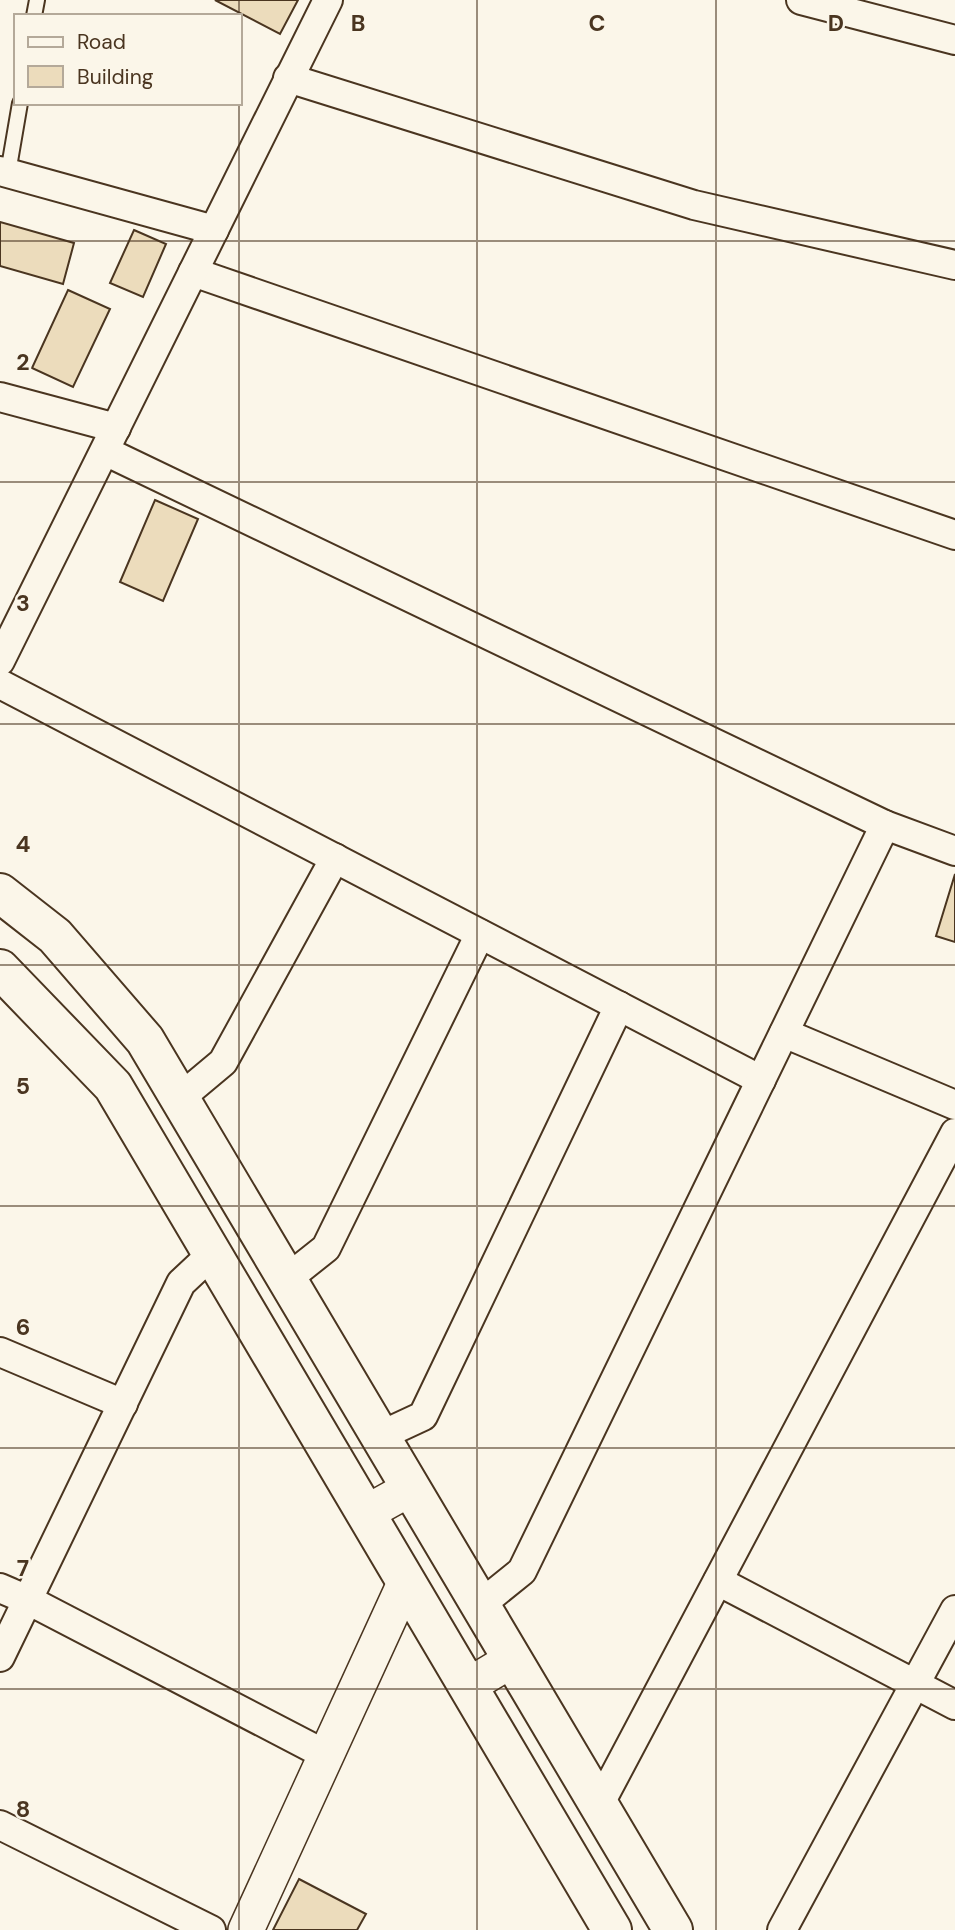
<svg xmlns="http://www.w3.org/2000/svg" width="955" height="1930" font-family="'DM Sans',sans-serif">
	<rect width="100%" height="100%" fill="#fbf6e9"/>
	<g fill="#ecdcbc" stroke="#4a3520" stroke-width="2">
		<polygon points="215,0 298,0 280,34"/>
		<polygon points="0,222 74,243 63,284 0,266"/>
		<polygon points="134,230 166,244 143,297 110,283"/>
		<polygon points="68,290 110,309 73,387 32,368"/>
		<polygon points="155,500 198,519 163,601 120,582"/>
		<polygon points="955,874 955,942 936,936"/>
		<polygon points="299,1879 366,1914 357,1930 273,1930"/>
	</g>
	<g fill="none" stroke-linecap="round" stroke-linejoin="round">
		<defs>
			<g id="service">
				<polyline points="34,16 37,0"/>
				<polyline points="8,173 20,103"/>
			</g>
			<g id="minor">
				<polyline points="801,0 955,40"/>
				<polyline points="288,78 694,205 955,265"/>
				<polyline points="0,171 214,230"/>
				<polyline points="193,272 955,535"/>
				<polyline points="0,397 116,428"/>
				<polyline points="105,451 885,825 955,851"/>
				<polyline points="0,661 328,0"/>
				<polyline points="0,684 761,1080"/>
				<polyline points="784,1033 955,1105"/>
				<polyline points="180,1098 223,1062 335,858"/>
				<polyline points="287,1279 326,1248 480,934"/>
				<polyline points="0,1352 123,1404"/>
				<polyline points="380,1436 423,1416 619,1006"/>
				<polyline points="718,1581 955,1705"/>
				<polyline points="0,1588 28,1600 326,1755"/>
				<polyline points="480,1605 522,1571 885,825"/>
				<polyline points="0,1657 181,1283 212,1254"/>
				<polyline points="599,1805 955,1133"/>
				<polyline points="0,1825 211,1930"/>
				<polyline points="782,1930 955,1610"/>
			</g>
			<g id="tertiary">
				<polyline points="366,1513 411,1488"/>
				<polyline points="468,1686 513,1659"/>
				<polyline points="246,1930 406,1581"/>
			</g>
			<g id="primary">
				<polyline points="0,893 55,936 145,1040 673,1930"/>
				<polyline points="0,969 113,1086 612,1930"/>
			</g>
		</defs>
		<use href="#service" stroke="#4a3520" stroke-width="18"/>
		<use href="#minor" stroke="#4a3520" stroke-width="32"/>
		<use href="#tertiary" stroke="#4a3520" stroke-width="38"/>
		<use href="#primary" stroke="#4a3520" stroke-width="42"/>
		<use href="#service" stroke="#fbf6e9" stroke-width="14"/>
		<use href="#minor" stroke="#fbf6e9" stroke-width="28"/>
		<use href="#tertiary" stroke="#fbf6e9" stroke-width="35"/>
		<use href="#primary" stroke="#fbf6e9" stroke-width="38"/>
	</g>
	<path fill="none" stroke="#4a3520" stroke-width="2" stroke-opacity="0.55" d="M239 0V16M477 0V1930M716 0V1930M239 103V1930M0 241H955M0 482H955M0 724H955M0 965H955M0 1206H955M0 1448H955M0 1689H955"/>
	<g font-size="23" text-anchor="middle" font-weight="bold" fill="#4a3520" stroke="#fbf6e9" stroke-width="5" stroke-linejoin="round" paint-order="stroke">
		<text x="358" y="31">B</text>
		<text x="597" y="31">C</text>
		<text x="836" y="31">D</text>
		<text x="23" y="370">2</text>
		<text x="23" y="611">3</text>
		<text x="23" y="852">4</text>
		<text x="23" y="1094">5</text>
		<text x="23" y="1335">6</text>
		<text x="23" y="1576">7</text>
		<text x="23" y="1817">8</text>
	</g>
	<rect x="14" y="14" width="228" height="91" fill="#fbf6e9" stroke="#b4a999" stroke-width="2"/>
	<rect x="28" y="37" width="35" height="10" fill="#fbf6e9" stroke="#b4a999" stroke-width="2"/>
	<text x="77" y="49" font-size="21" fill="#4a3520">Road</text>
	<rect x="28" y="66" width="35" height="21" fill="#ecdcbc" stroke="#b4a999" stroke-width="2"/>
	<text x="77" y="84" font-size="21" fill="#4a3520">Building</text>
</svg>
